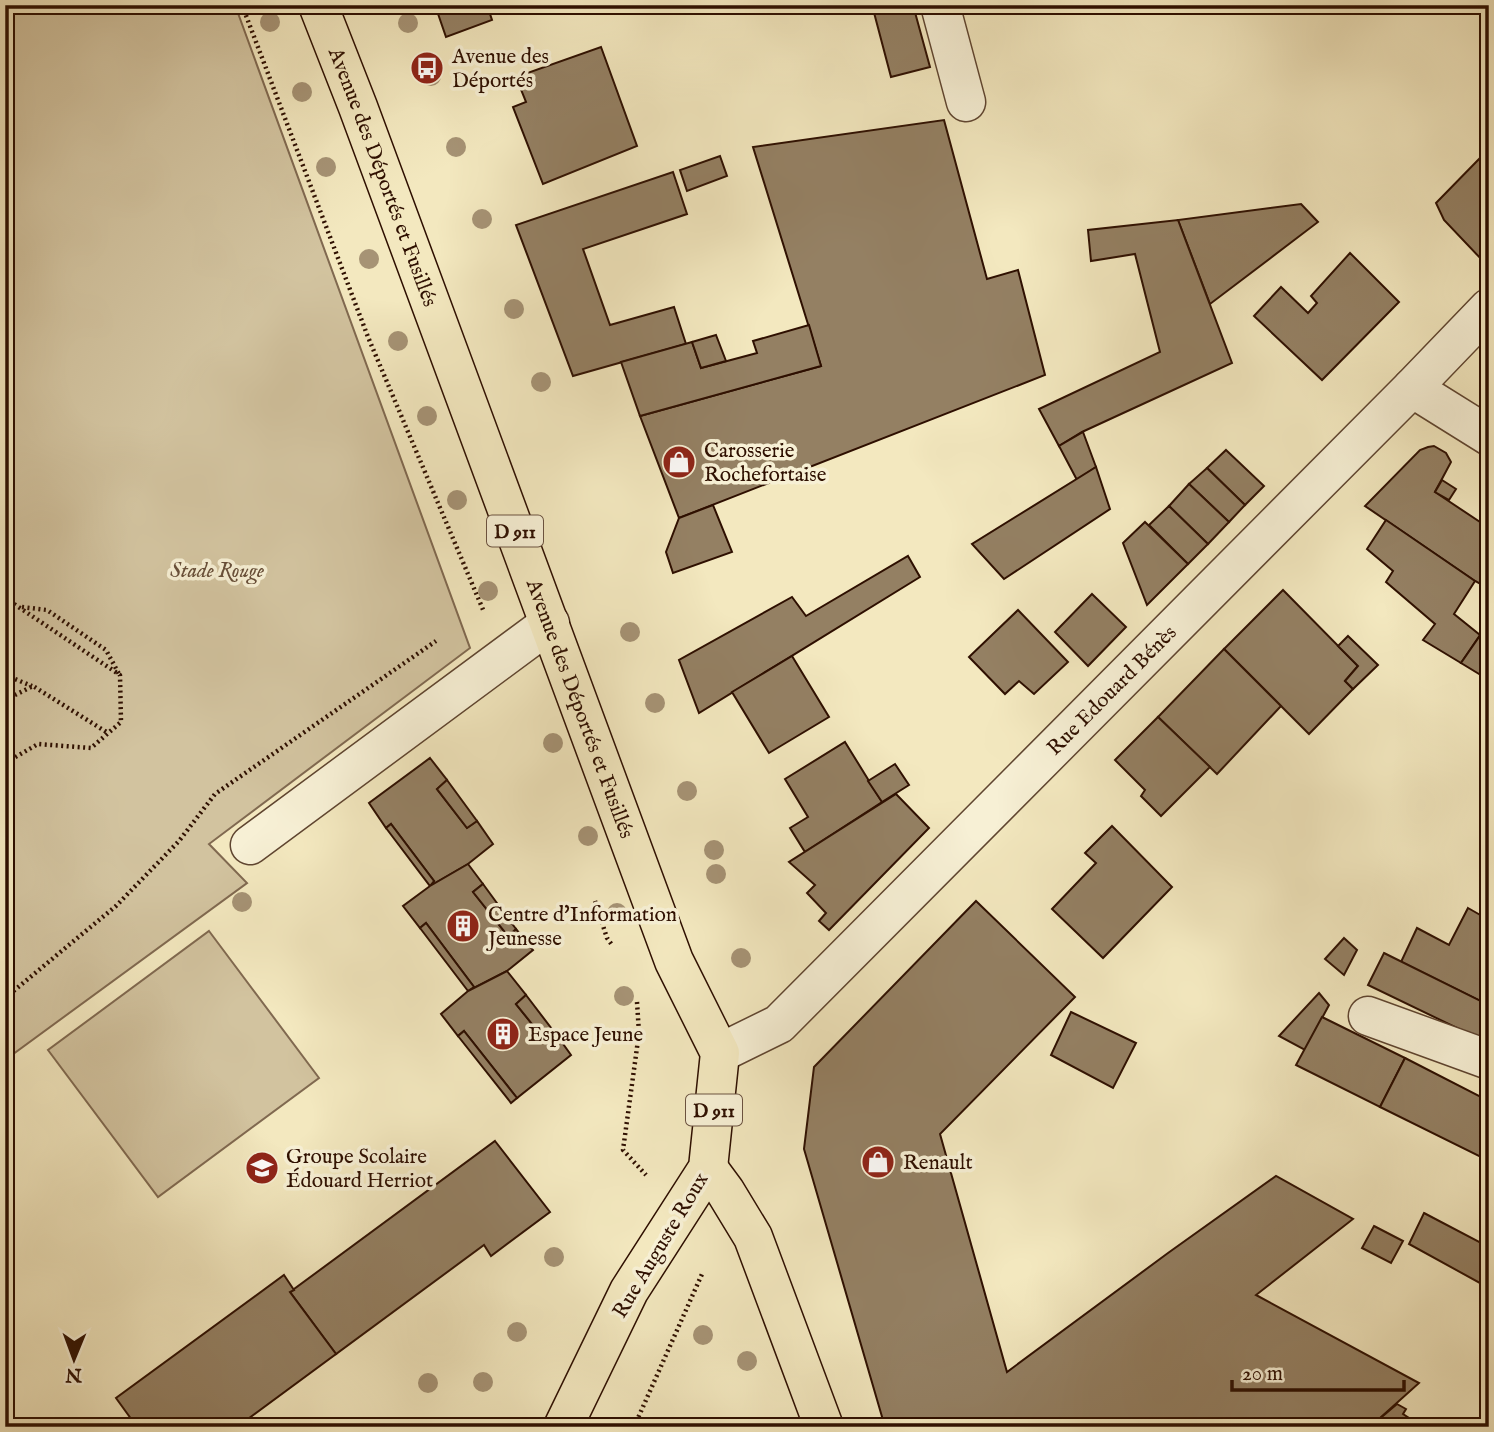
<svg xmlns="http://www.w3.org/2000/svg" width="1494" height="1432" font-family="'IM FELL English',serif">
	<rect width="100%" height="100%" fill="#f3e8bf"/>
	<filter id="stains"><feTurbulence type="fractalNoise" baseFrequency=".00286" numOctaves="4"/><feColorMatrix values="0 0 0 0 .2 0 0 0 0 .09 0 0 0 0 .02 0 0 0 .5 -.17"/></filter>
	<radialGradient id="worn" r=".72"><stop offset=".6" stop-color="#630" stop-opacity="0"/><stop offset="1" stop-color="#630" stop-opacity=".3"/></radialGradient>
	<g fill="#d2c39f" stroke="#806950" stroke-width="2">
		<polygon points="5,5 235,5 470,648 209,844 247,883 5,1060"/>
		<polygon points="209,931 319,1078 158,1197 48,1050"/>
	</g>
	<g fill="#948063" stroke="#2e0f00" stroke-width="2">
		<polygon points="435,5 487,5 492,20 446,37"/>
		<polygon points="872,5 913,5 930,67 891,77"/>
		<polygon points="601,47 637,146 543,184 513,107 526,102 516,77"/>
		<polygon points="944,120 987,279 1018,270 1045,375 679,518 640,416 821,366 753,147"/>
		<polygon points="720,156 727,176 687,191 680,170"/>
		<polygon points="1481,157 1489,165 1489,256 1483,261 1444,220 1436,203"/>
		<polygon points="673,172 687,214 583,249 610,325 674,307 686,344 573,376 516,225"/>
		<polygon points="1301,204 1318,222 1210,304 1178,220"/>
		<polygon points="1178,220 1232,363 1082,432 1059,446 1039,409 1160,352 1135,254 1091,261 1088,230"/>
		<polygon points="1350,253 1399,302 1322,380 1254,316 1281,287 1308,313 1317,303 1311,296"/>
		<polygon points="809,325 821,366 640,416 621,362 692,342 701,368 757,353 753,341"/>
		<polygon points="716,335 726,361 701,368 692,342"/>
		<polygon points="1083,432 1096,467 1077,480 1059,446"/>
		<polygon points="1434,446 1446,453 1451,462 1435,492 1489,528 1488,588 1475,581 1365,506 1420,450 1428,447"/>
		<polygon points="1226,450 1264,486 1245,505 1207,468"/>
		<polygon points="1096,467 1110,509 1004,579 972,544"/>
		<polygon points="1207,468 1245,505 1229,522 1189,484"/>
		<polygon points="1442,480 1456,489 1449,500 1435,492"/>
		<polygon points="1189,484 1229,522 1208,544 1169,506"/>
		<polygon points="713,505 732,552 673,573 666,552 679,518"/>
		<polygon points="1169,506 1208,544 1188,564 1149,525"/>
		<polygon points="1386,520 1475,581 1454,614 1480,635 1461,663 1423,640 1435,624 1386,582 1393,571 1367,549"/>
		<polygon points="1145,522 1188,564 1147,605 1123,543"/>
		<polygon points="908,556 920,577 699,713 679,660 792,597 806,616"/>
		<polygon points="1283,590 1358,666 1345,681 1353,689 1309,734 1224,649"/>
		<polygon points="1092,594 1126,627 1088,666 1055,632"/>
		<polygon points="1018,610 1068,662 1034,694 1019,681 1005,694 969,657"/>
		<polygon points="1348,636 1378,665 1353,689 1345,681 1358,666 1338,646"/>
		<polygon points="1479,637 1489,643 1489,680 1461,663"/>
		<polygon points="1224,649 1281,706 1217,774 1158,717"/>
		<polygon points="792,656 829,717 769,753 732,692"/>
		<polygon points="1158,717 1210,767 1161,816 1141,796 1145,790 1115,760"/>
		<polygon points="845,742 882,802 805,852 790,828 808,817 785,779"/>
		<polygon points="430,758 447,780 437,789 467,828 477,821 493,844 468,864 430,886 434,881 391,824 386,828 369,803"/>
		<polygon points="895,764 909,785 882,802 868,781"/>
		<polygon points="447,780 477,821 467,828 437,789"/>
		<polygon points="896,794 929,828 829,930 819,921 826,913 807,893 815,885 789,862"/>
		<polygon points="391,824 434,881 430,886 386,828"/>
		<polygon points="1112,826 1172,887 1103,958 1052,909 1096,863 1085,853"/>
		<polygon points="468,864 483,884 473,892 508,936 516,929 533,950 507,971 468,991 474,987 426,923 420,928 403,906 430,886"/>
		<polygon points="483,884 516,929 508,936 473,892"/>
		<polygon points="976,901 1075,997 940,1134 1007,1372 1168,1253 1276,1176 1353,1219 1256,1295 1419,1383 1370,1427 885,1427 804,1149 814,1067"/>
		<polygon points="1468,908 1489,920 1489,998 1486,1004 1401,962 1417,928 1449,945"/>
		<polygon points="426,923 474,987 468,991 420,928"/>
		<polygon points="1344,938 1357,950 1344,975 1325,959"/>
		<polygon points="1384,953 1489,1005 1489,1033 1484,1041 1368,985"/>
		<polygon points="507,971 526,995 516,1004 548,1044 558,1037 571,1055 517,1098 464,1031 458,1036 441,1014 468,991"/>
		<polygon points="1319,993 1329,1005 1305,1050 1279,1036"/>
		<polygon points="526,995 558,1037 548,1044 516,1004"/>
		<polygon points="1071,1012 1136,1043 1113,1088 1051,1055"/>
		<polygon points="1322,1017 1405,1058 1380,1107 1296,1065"/>
		<polygon points="464,1031 517,1098 511,1103 458,1036"/>
		<polygon points="1405,1058 1489,1101 1489,1161 1380,1107"/>
		<polygon points="495,1141 550,1212 491,1256 484,1245 336,1354 290,1292"/>
		<polygon points="1424,1213 1489,1247 1489,1288 1409,1244"/>
		<polygon points="1374,1226 1403,1241 1391,1263 1362,1248"/>
		<polygon points="284,1275 294,1290 290,1292 336,1354 237,1427 137,1427 116,1398"/>
		<polygon points="1397,1404 1406,1409 1403,1414 1415,1422 1413,1427 1370,1427"/>
	</g>
	<g fill="none" stroke-linecap="round" stroke-linejoin="round">
		<defs>
			<g id="minor">
				<polyline points="940,5 966,102"/>
				<polyline points="1412,388 1489,436"/>
				<polyline points="250,845 550,623"/>
				<polyline points="1368,1016 1489,1060"/>
				<path id="s1" d="M720 1053 779 1024 1412 388 1489 308"/>
			</g>
			<g id="major">
				<path id="s2" d="M318 5 358 107 674 961 720 1053 708 1168 629 1291 563 1427"/>
				<polyline points="708,1168 725,1191 753,1237 824,1427"/>
			</g>
		</defs>
		<use href="#minor" stroke="#5f4530" stroke-width="41"/>
		<use href="#major" stroke="#2e0f00" stroke-width="41"/>
		<g stroke="#2e0f00" stroke-width="4.5" stroke-dasharray="2 3.5" stroke-linecap="butt">
			<polyline points="242,5 368,337 484,612"/>
			<polyline points="5,598 120,675 121,722 91,748 38,744 5,763"/>
			<polyline points="22,607 47,610 106,650 119,674"/>
			<polyline points="5,675 32,686"/>
			<polyline points="5,700 33,686 108,733"/>
			<polyline points="595,901 607,938 612,945"/>
			<polyline points="5,998 116,906 179,841 215,794 436,641"/>
			<polyline points="637,1002 639,1033 623,1150 646,1175"/>
			<polyline points="634,1427 702,1274"/>
		</g>
		<use href="#minor" stroke="#f7f0d5" stroke-width="38"/>
		<use href="#major" stroke="#f3e8bf" stroke-width="38"/>
	</g>
	<g fill="#a69375">
		<circle cx="270" cy="22" r="10"/>
		<circle cx="408" cy="23" r="10"/>
		<circle cx="431" cy="76" r="10"/>
		<circle cx="302" cy="92" r="10"/>
		<circle cx="456" cy="147" r="10"/>
		<circle cx="326" cy="167" r="10"/>
		<circle cx="482" cy="219" r="10"/>
		<circle cx="369" cy="259" r="10"/>
		<circle cx="514" cy="309" r="10"/>
		<circle cx="398" cy="341" r="10"/>
		<circle cx="541" cy="382" r="10"/>
		<circle cx="427" cy="416" r="10"/>
		<circle cx="457" cy="500" r="10"/>
		<circle cx="488" cy="591" r="10"/>
		<circle cx="630" cy="632" r="10"/>
		<circle cx="655" cy="703" r="10"/>
		<circle cx="553" cy="743" r="10"/>
		<circle cx="687" cy="791" r="10"/>
		<circle cx="588" cy="836" r="10"/>
		<circle cx="714" cy="850" r="10"/>
		<circle cx="716" cy="874" r="10"/>
		<circle cx="242" cy="902" r="10"/>
		<circle cx="617" cy="913" r="10"/>
		<circle cx="741" cy="958" r="10"/>
		<circle cx="624" cy="996" r="10"/>
		<circle cx="554" cy="1257" r="10"/>
		<circle cx="517" cy="1332" r="10"/>
		<circle cx="703" cy="1335" r="10"/>
		<circle cx="747" cy="1361" r="10"/>
		<circle cx="483" cy="1382" r="10"/>
		<circle cx="428" cy="1383" r="10"/>
	</g>
	<defs>
		<symbol id="bus-disc" viewBox="-11 -11 22 22"><circle r="9.5" fill="#8f2418" stroke="#f7f0d5"/><path d="M-5-6H5V4H4V6H2V4H-2V6H-4V4H-5ZM-3.5-4V0h7V-4ZM-3.5 1.2v1.5H-2V1.2ZM2 1.2v1.5H3.5V1.2Z" fill="#fff"/></symbol>
		<symbol id="shop-disc" viewBox="-11 -11 22 22"><circle r="9.5" fill="#8f2418" stroke="#f7f0d5"/><path d="M-5-2.5h2.3a2.7 3.5 0 0 1 5.4 0H5L5.5 6h-11ZM-1.5-2.5h3a1.5 2.3 0 0 0-3 0Z" fill="#fff"/></symbol>
		<symbol id="building-disc" viewBox="-11 -11 22 22"><circle r="9.5" fill="#8f2418" stroke="#f7f0d5"/><path d="M-4-6H4V6H1V3H-1V6H-4ZM-2.5-4.3h1.7v1.8h-1.7ZM.8-4.3h1.7v1.8H.8ZM-2.5-1h1.7V.8h-1.7ZM.8-1h1.7V.8H.8Z" fill="#fff"/></symbol>
		<symbol id="school-disc" viewBox="-11 -11 22 22"><circle r="9.5" fill="#8f2418" stroke="#f7f0d5"/><path d="M0-5L7-2L0 1L-7-2ZM-4 1L0 2.5L4 1V4Q0 6-4 4Z" fill="#fff"/></symbol>
	</defs>
	<g fill-rule="evenodd">
		<use href="#bus-disc" x="408" y="49" width="38" height="38"/>
		<use href="#shop-disc" x="660" y="443" width="38" height="38"/>
		<use href="#building-disc" x="444" y="907" width="38" height="38"/>
		<use href="#building-disc" x="484" y="1015" width="38" height="38"/>
		<use href="#shop-disc" x="859" y="1143" width="38" height="38"/>
		<use href="#school-disc" x="243" y="1149" width="38" height="38"/>
	</g>
	<g text-anchor="middle" stroke-width="7" stroke-linejoin="round" paint-order="stroke">
		<g fill="#f7f0d5" stroke="#6a5240" stroke-width="2">
			<rect x="487" y="515.5" width="56" height="31" rx="5"/>
			<rect x="686" y="1094.5" width="56" height="31" rx="5"/>
		</g>
		<g font-size="19" font-weight="bold" fill="#2e0f00">
			<text x="515" y="538">D 911</text>
			<text x="714" y="1117">D 911</text>
		</g>
		<g font-size="21" fill="#2e0f00" stroke="#f7f0d5" text-anchor="start">
			<text x="452" y="63">Avenue des<tspan x="452" dy="24">Déportés</tspan></text>
			<text x="704" y="457">Carosserie<tspan x="704" dy="24">Rochefortaise</tspan></text>
			<text x="488" y="921">Centre d'Information<tspan x="488" dy="24">Jeunesse</tspan></text>
			<text x="528" y="1041">Espace Jeune</text>
			<text x="286" y="1163">Groupe Scolaire<tspan x="286" dy="24">Édouard Herriot</tspan></text>
			<text x="903" y="1169">Renault</text>
		</g>
		<g font-size="21" fill="#2e0f00" stroke="#f7f0d5">
			<text dy="7" stroke="none"><textPath href="#s2" startOffset="184">Avenue des Déportés et Fusillés</textPath></text>
			<text dy="7" stroke="none"><textPath href="#s1" startOffset="537">Rue Edouard Bénès</textPath></text>
			<text dy="7" stroke="none"><textPath href="#s2" startOffset="751">Avenue des Déportés et Fusillés</textPath></text>
			<text transform="translate(660 1245) rotate(-59)" y="7">Rue Auguste Roux</text>
		</g>
		<g font-size="21" font-style="italic" fill="#674e38" stroke="#f7f0d5">
			<text x="217" y="577">Stade Rouge</text>
		</g>
	</g>
	<rect width="1494" height="1432" fill="none" stroke="#f3e8bf" stroke-width="28"/>
	<rect x="7" y="7" width="1480" height="1418" fill="none" stroke="#2e0f00" stroke-width="3.5"/>
	<rect x="14" y="14" width="1466" height="1404" fill="none" stroke="#2e0f00" stroke-width="2"/>
	<g transform="translate(74 1359) rotate(181)" stroke="#f7f0d5" stroke-width="5" paint-order="stroke">
	<path d="M0-5L12 26L0 18L-12 26Z" fill="#2e0f00"/>
	<text y="-10" font-size="19" font-weight="bold" text-anchor="middle" fill="#2e0f00">N</text>
	</g>
	<path d="M1232 1380v10h172v-10" fill="none" stroke="#2e0f00" stroke-width="3.5"/>
	<text x="1242" y="1380" font-size="21" fill="#2e0f00" stroke="#f7f0d5" stroke-width="5" paint-order="stroke">20 m</text>
	<rect width="100%" height="100%" filter="url(#stains)"/>
	<rect width="100%" height="100%" fill="url(#worn)"/>
</svg>
